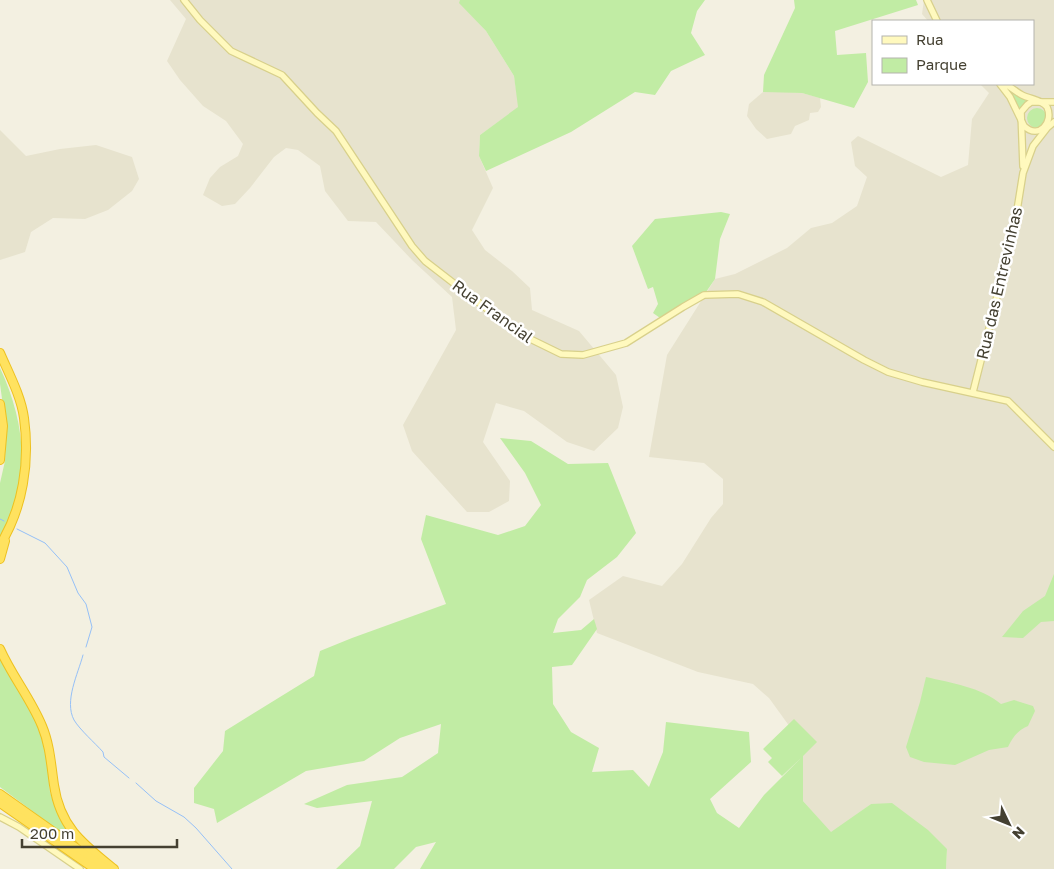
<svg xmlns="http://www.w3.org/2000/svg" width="1054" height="869" font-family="'Golos Text',sans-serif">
	<rect width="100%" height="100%" fill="#f3f0e1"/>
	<g fill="#e7e3ce">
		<polygon points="170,0 460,0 460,3 486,31 514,76 519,107 480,135 479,156 493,188 472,230 485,250 512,271 530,288 532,310 579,331 616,375 623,407 618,428 594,451 567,442 524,411 496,403 483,442 510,481 509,501 489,512 467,512 412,451 403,425 456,330 452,297 412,260 376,222 348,221 325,191 320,166 298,150 286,148 274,157 250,188 235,204 222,206 203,195 210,178 220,167 238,156 243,144 226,121 203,106 180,80 167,61 186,19"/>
		<polygon points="924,0 1054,0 1054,869 946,869 947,849 871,804 831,833 803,801 803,745 769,698 753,684 698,672 597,633 589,600 623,576 662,586 682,564 711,518 723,504 723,479 704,463 649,457 667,355 715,279 735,274 787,248 811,228 832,223 857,206 867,177 855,166 851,142 858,136 941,177 968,165 972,119 989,93 980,84 1033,84 1033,21 928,21 922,14"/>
		<polygon points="775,91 802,93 820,98 821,107 818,112 810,113 809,120 795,126 791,134 767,139 756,129 747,116 749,104 763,92"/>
		<polygon points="0,130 26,156 60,149 96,145 132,157 139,179 132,191 108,210 85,219 53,218 31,232 25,252 0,260"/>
	</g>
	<g fill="#c1eca4">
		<polygon points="460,0 705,0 697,11 691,33 705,55 671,71 655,95 635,92 571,132 486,171 479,156 480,135 518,107 514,76 486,31 459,3"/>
		<polygon points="794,0 916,0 918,5 835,31 837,55 866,53 868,82 854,108 802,93 763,92 764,75 795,8"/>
		<polygon points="1010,91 1027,101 1020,109"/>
		<circle cx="1037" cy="118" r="10"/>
		<polygon points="721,212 730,214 720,239 715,279 704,295 663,320 653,313 658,304 653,287 648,289 632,246 655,219"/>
		<path d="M0 368C18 406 28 452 18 493 14 509 7 525 0 540V483L5 461 6 428 0 384Z"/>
		<polygon points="500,438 531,441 568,464 608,463 636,533 617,557 587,580 580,597 558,619 553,633 581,630 594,619 597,629 572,665 552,667 553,704 571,732 599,748 592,772 633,770 649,787 663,752 666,722 749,732 751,762 710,799 717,813 739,828 764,795 801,758 782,776 768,762 772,758 763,749 794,719 817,742 803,756 803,801 831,832 871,804 892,803 928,830 947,849 946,869 420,869 436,842 416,847 394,869 336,869 360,846 372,801 317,808 304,804 347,785 402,777 438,753 441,724 400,738 364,761 306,771 217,823 214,809 194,803 194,788 223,751 225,731 314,676 320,651 352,638 446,604 421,539 426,515 498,535 525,526 541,505 525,473"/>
		<polygon points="1054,574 1054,621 1041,622 1023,638 1002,637 1023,611 1045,596"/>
		<polygon points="0,657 36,721 46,748 50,792 59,818 74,842 0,787"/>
		<path d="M926 677C951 683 981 687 1001 704L1014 700 1033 706 1035 711 1028 726C1017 731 1013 737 1008 747L989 750 955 765 924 762 910 757 906 747 920 702Z"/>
	</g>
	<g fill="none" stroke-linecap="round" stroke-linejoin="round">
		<g stroke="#95c0f7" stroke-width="1">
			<polyline points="0,519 4,521"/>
			<polyline points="17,529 45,543 67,567 78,593 86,604 92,627 86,647"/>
			<path d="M83 655C78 674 64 701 74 720 80 730 95 743 103 752L104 757 129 778"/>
			<polyline points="136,783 156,801 184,817 196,828 232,869"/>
		</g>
		<defs>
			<g id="secondary">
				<polyline points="184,0 200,20 231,51 282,75 317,113 336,131 412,246 425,261 518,333 561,354 583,355 626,343 683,307 704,295 738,294 763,302 864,360 888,372 922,382 1008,401 1054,447"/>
				<polyline points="927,0 937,21"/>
				<path d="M1000 84 1010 97 1024 126C1039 140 1054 122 1047 107 1042 100 1030 99 1022 95 1016 92 1011 87 1005 84"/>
				<polyline points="1023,166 1021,112 1027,105 1031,102 1054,102"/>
				<polyline points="973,392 1014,229 1023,173 1033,146 1047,128 1054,122"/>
				<polyline points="0,817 19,827 80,869"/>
			</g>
			<g id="highway">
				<path d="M0 353C9 374 21 396 24 418 30 462 23 508 0 545"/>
				<polyline points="0,404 3,426 0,460"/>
				<polyline points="0,559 5,541"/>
				<path d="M0 649C12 676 31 699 42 726 50 745 51 765 54 785 60 827 83 844 114 869"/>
				<polyline points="0,794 106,869"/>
				<polyline points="0,803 95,869"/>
			</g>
		</defs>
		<use href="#secondary" stroke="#d8d08b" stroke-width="8"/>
		<use href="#highway" stroke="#edc120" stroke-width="10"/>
		<use href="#secondary" stroke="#fff9be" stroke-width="5.5"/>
		<use href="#highway" stroke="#ffe25f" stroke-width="8"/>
	</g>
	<g text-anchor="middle" stroke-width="5" stroke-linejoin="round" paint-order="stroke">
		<g font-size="16" fill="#444031" stroke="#fff">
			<text transform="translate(999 283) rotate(-77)" y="6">Rua das Entrevinhas</text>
			<text transform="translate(493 311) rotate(36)" y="6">Rua Francial</text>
		</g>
	</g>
	<rect x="872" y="20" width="162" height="65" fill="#ffffff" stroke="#b4b3ad"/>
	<rect x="882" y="36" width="25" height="8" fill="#fff9be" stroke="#b4b3ad"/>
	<text x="916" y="45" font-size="15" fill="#444031">Rua</text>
	<rect x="882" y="58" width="25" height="15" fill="#c1eca4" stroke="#b4b3ad"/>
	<text x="916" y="70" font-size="15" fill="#444031">Parque</text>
	<g transform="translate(1009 824) rotate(133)" stroke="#ffffff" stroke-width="4" paint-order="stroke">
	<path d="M0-4L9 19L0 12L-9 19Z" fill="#444031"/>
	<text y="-8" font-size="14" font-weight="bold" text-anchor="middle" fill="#444031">N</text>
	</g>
	<path d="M22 839v8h155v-8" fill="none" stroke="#444031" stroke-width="2.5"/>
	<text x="30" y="839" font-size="15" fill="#444031" stroke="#ffffff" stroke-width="4" paint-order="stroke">200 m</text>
</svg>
